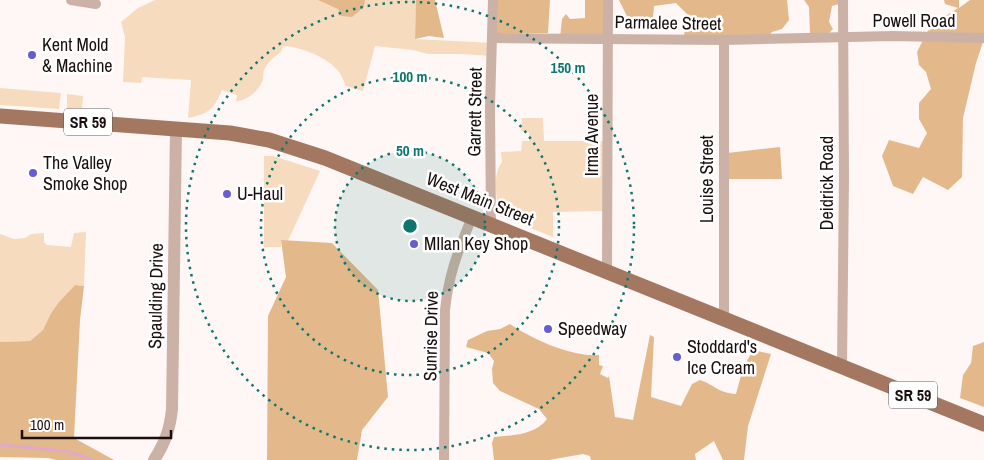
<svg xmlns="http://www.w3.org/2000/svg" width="984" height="460" font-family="'Archivo Narrow',sans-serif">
	<rect width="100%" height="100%" fill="#fef7f6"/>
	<g fill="#f6dbbe">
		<path d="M155 0H416L415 39 493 43 492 56 462 54H428L413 50 375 46 363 91 346 86C344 82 342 76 339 72 327 57 302 47 283 46L281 52C274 57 268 62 264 70 263 74 264 79 262 82 257 92 247 101 236 101L237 95 222 90C214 109 209 114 188 118L191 80 142 77 141 83 123 82 125 37 121 22 138 8Z"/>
		<polygon points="0,88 61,93 59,109 0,105"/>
		<polygon points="67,94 83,96 82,111 67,110"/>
		<path d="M522 118H543L544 141H603V211L553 212V237L500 216 498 212C497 196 492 175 502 162L501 152 521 151 522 141H529V132L521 131Z"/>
		<polygon points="264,156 273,156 320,171 288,241 281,240 281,247 264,247"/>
		<polygon points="86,232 84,286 75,285 59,302 51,313 43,330 30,341 0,342 0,234 14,239 25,238 31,234 44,233 44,242 47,245 71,247 74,233"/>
	</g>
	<g fill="#e3b98c">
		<polygon points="318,0 365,0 364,7 352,17 341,16 338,9"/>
		<polygon points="416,0 435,0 444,38 429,36 415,39"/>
		<polygon points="496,0 550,0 548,33 497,34"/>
		<polygon points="585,0 607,0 608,38 560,38 562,19 566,14 570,19 585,18"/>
		<path d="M619 0H787L789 20 782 29 772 32 769 36H684L687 14 676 3 654 6 652 31 631 28C629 18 623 9 619 0Z"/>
		<polygon points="804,0 839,0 839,4 832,6 829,22 833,29 828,34 810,34 809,7"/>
		<polygon points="944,0 959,0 959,8 970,0 984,0 984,39 976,63 963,118 962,177 948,190 923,177 913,194 893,186 882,156 889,140 919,148 927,133 919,119 919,103 931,89 926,72 919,65 917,52 927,32 938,21 958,8 945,4"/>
		<polygon points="780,147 782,179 728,179 727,153"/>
		<polygon points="281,240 332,243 378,290 388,397 362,430 357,460 267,460 268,316 286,277"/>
		<polygon points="75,285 84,286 80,320 74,438 114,460 56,460 48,458 0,457 0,342 30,341 43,330 51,313 59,302"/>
		<path d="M510 324C532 339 571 357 599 355V365L603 366 600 374 608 378 609 376 615 417 633 420 650 335 654 337 651 397 681 406 692 384 700 380C715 385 718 393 736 394L743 368 753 350 771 354 748 426 744 460H723L714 441 695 454 696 460H591L590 456 583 454 549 460H494L492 443 494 437C514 435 535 435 547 419L539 409 500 391 493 383 492 369 494 361 488 353 466 347 468 340 487 331 500 329Z"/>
		<polygon points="984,342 984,407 960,398 963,375 971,363 973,346"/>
	</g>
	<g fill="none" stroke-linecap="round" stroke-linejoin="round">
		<polyline stroke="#e1a9c7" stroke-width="3" points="0,445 67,451 93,460"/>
		<g stroke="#ccb2a6" stroke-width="10">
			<polyline points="71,0 96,4"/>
			<polyline points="493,38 724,40 893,36 984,38"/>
			<polyline points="491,224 490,107 493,0"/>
			<polyline points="607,271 608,0"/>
			<polyline points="724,318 724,40"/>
			<polyline points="842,366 844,177 843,0"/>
			<path d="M444 460 445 310C449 272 458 252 472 217"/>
		</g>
		<path stroke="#ccb2a6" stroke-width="12" d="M154 460C165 443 170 429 172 409L176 129"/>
		<polyline stroke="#a37760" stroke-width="15" points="0,116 230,133 269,140 325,158 984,424"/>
	</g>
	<circle cx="410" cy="226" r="75" fill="#0f766e" fill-opacity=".12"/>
	<g fill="none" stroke="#0f766e" stroke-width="2.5" stroke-dasharray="2.5 5">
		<circle cx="410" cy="226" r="75"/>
		<circle cx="410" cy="226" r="149"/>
		<circle cx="410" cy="226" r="224"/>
	</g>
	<g fill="#685bd4" stroke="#fff" stroke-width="2">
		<circle cx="32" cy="55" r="5"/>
		<circle cx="33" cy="173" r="5"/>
		<circle cx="227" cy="194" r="5"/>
		<circle cx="414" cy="244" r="5"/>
		<circle cx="548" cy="329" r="5"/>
		<circle cx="677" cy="357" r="5"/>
	</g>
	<g text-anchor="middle" stroke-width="5" stroke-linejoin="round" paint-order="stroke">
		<g fill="#fff" stroke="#5f5756" stroke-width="1">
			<rect x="64" y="108.5" width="48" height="27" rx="4"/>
			<rect x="889" y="381.5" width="48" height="27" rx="4"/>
		</g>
		<g font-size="16" font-weight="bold" fill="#1a0f0e">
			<text x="88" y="128">SR 59</text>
			<text x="913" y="401">SR 59</text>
		</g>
		<g font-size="18" fill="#1a0f0e" stroke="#fff">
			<text x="914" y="27">Powell Road</text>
			<text transform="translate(668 23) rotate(1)" y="6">Parmalee Street</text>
			<text transform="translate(475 112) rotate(-89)" y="6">Garrett Street</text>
			<text transform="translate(592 135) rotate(-90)" y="6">Irma Avenue</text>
			<text transform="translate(707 179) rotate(-90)" y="6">Louise Street</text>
			<text transform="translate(827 183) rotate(-90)" y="6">Deidrick Road</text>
			<text transform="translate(480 199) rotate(22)" y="6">West Main Street</text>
			<text transform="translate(156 296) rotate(-89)" y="6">Spaulding Drive</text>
			<text transform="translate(431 336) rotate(-89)" y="6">Sunrise Drive</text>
		</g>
		<g font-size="18" fill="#1a0f0e" stroke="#fff" text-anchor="start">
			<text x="42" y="51">Kent Mold<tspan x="42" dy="21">&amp; Machine</tspan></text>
			<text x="43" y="169">The Valley<tspan x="43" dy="21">Smoke Shop</tspan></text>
			<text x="237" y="200">U-Haul</text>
			<text x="424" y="250">MIlan Key Shop</text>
			<text x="558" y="335">Speedway</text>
			<text x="687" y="353">Stoddard's<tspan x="687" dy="21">Ice Cream</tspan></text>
		</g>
	</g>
	<circle cx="410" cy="226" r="8" fill="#0f766e" stroke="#fff" stroke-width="2.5"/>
	<g font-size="15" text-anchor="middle" font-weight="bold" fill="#0f766e" stroke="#fff" stroke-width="5" stroke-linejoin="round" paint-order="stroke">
		<text x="568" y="73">150 m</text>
		<text x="410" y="82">100 m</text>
		<text x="410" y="156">50 m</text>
	</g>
	<path d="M22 430v8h149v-8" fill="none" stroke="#1a0f0e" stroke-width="2.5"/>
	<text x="30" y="430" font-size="15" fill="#1a0f0e" stroke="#ffffff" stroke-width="4" paint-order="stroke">100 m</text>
</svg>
